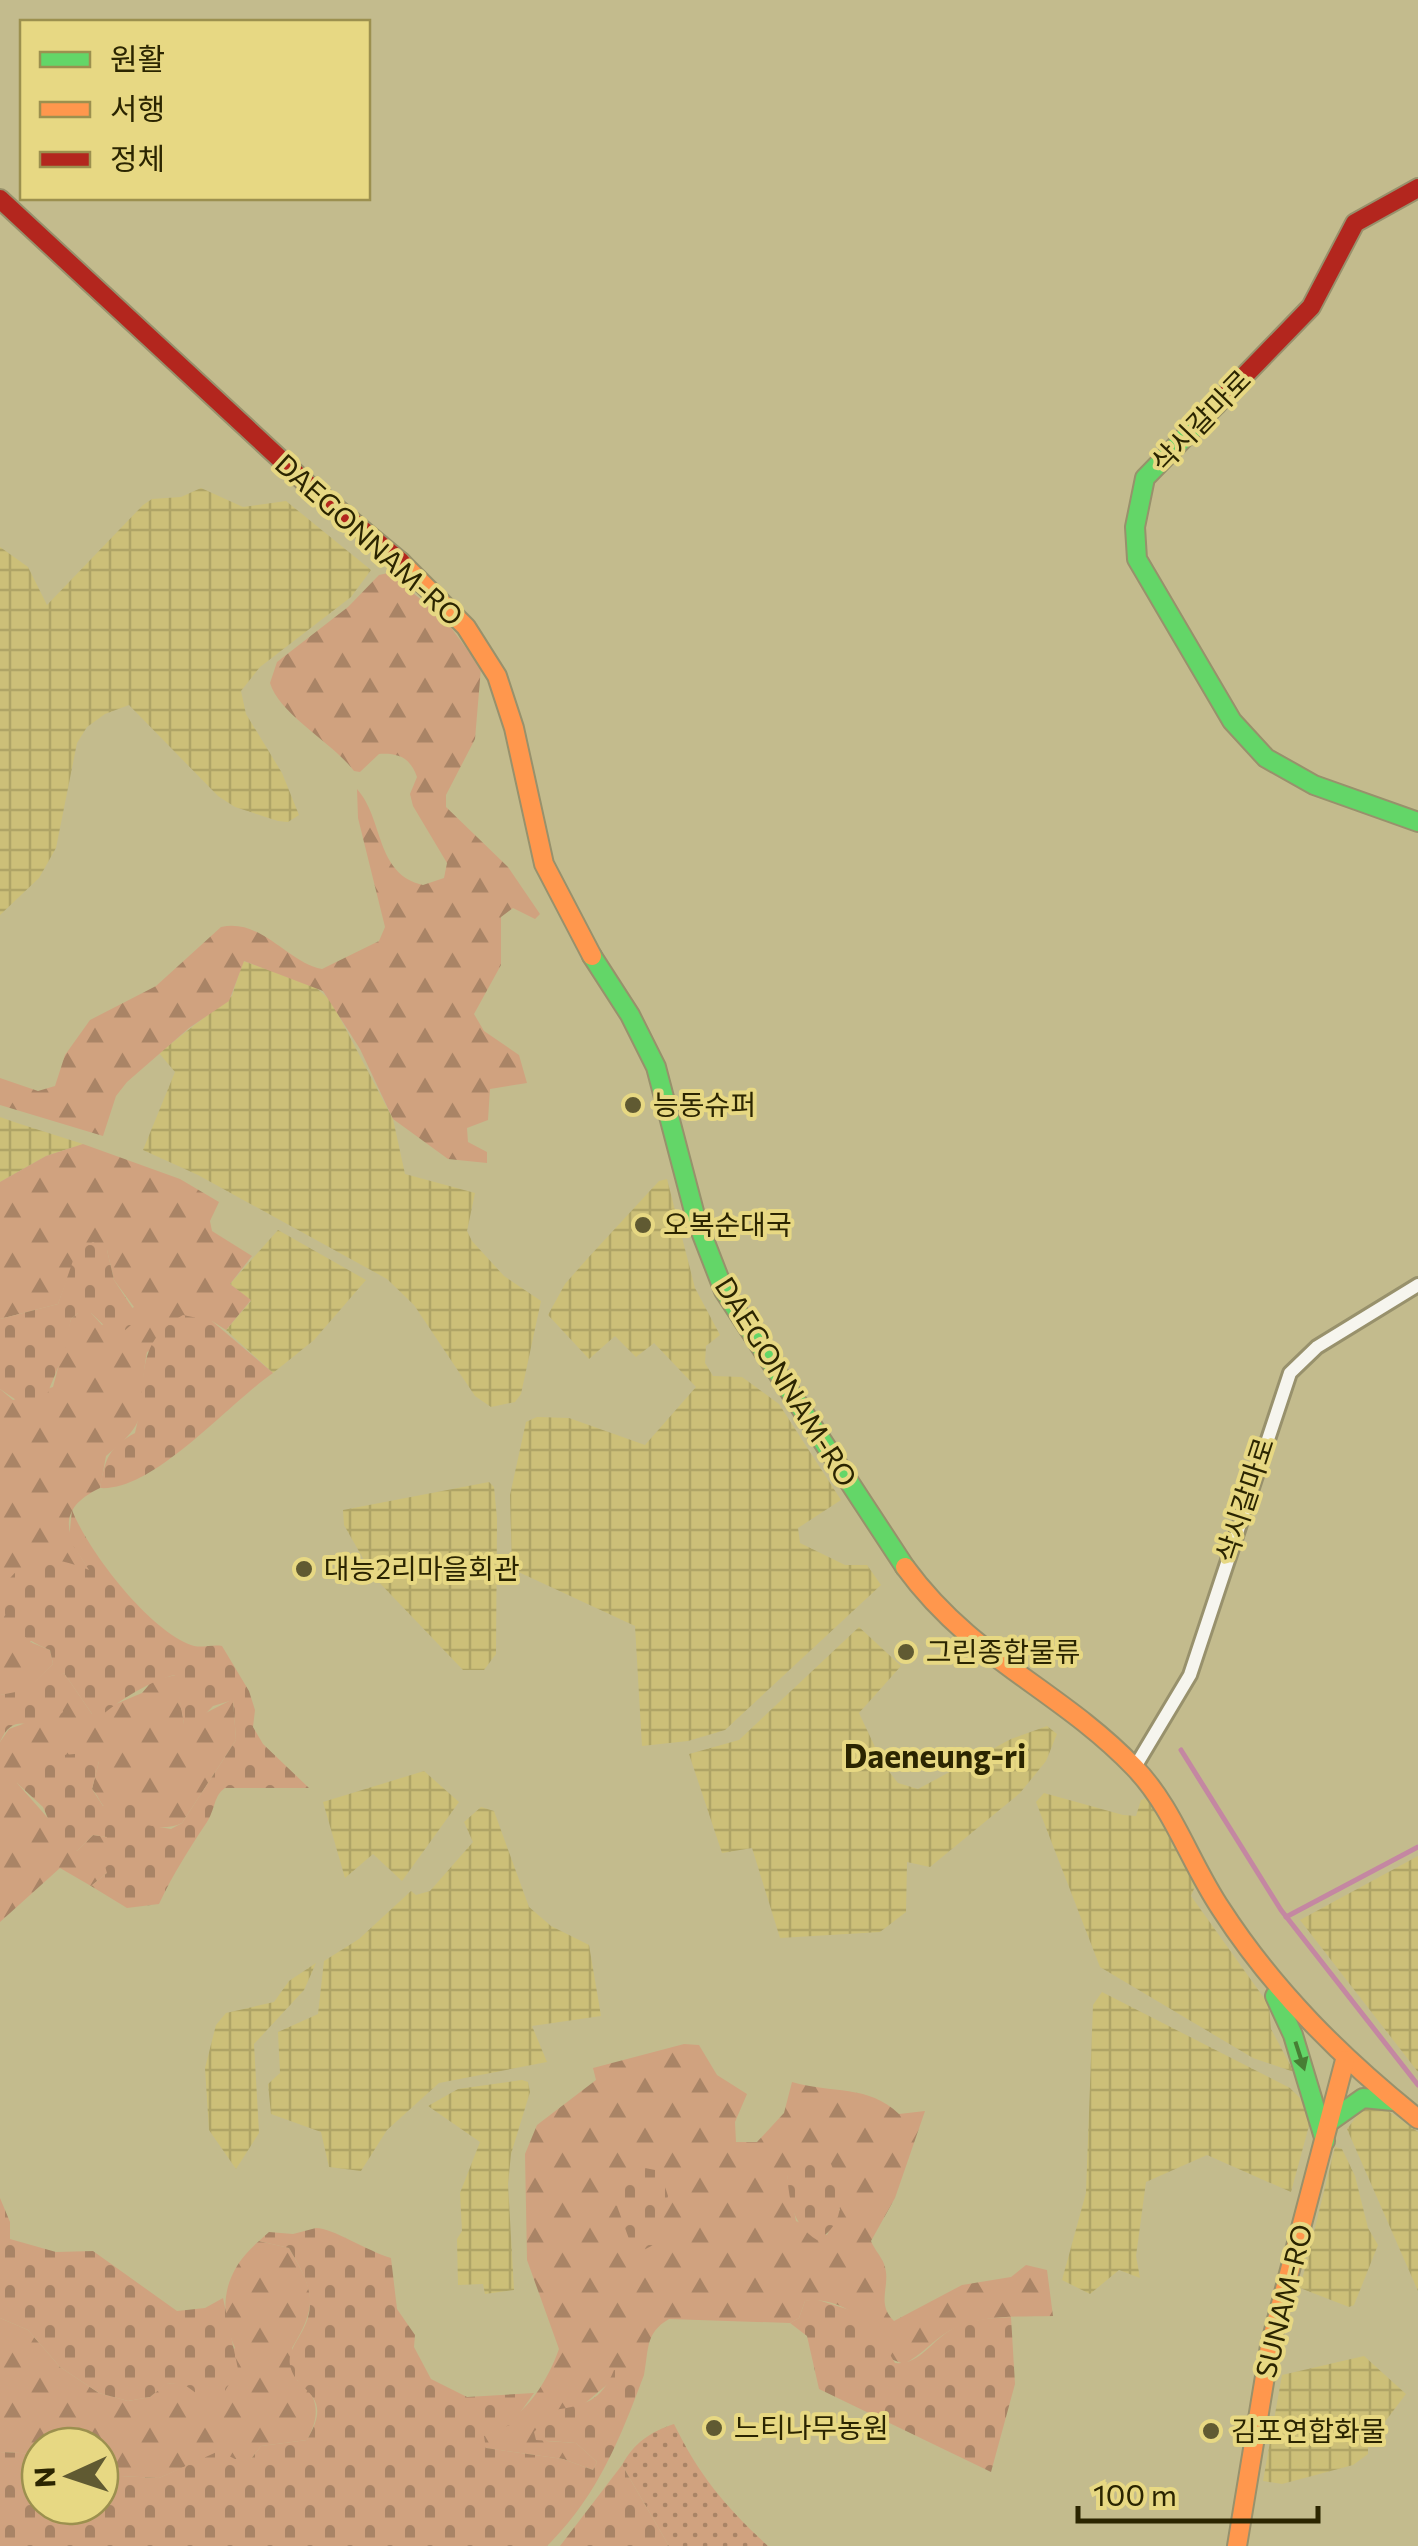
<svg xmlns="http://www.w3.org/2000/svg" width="1418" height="2546" font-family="Commissioner,'Noto Sans KR',sans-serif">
	<defs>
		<pattern id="industrial-grid" width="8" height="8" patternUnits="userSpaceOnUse" patternTransform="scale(2.5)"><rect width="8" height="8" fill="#ccbf78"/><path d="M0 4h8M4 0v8" fill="none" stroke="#afa466"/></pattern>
		<pattern id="grass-dots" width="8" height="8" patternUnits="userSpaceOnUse" patternTransform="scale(2.5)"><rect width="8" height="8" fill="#d0a27f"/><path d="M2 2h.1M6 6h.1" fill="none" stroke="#a98466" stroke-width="1.8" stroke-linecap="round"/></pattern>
		<pattern id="forest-firs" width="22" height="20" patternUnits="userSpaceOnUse" patternTransform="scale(2.5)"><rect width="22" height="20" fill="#d0a27f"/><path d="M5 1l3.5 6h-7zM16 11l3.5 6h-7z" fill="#a98466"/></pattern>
		<pattern id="cemetery-stones" width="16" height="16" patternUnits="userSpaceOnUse" patternTransform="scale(2.5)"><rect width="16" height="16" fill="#d0a27f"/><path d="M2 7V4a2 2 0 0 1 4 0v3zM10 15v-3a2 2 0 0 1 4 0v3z" fill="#a98466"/></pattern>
	</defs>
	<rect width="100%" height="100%" fill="#c3bb8d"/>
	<g fill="url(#industrial-grid)">
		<polygon points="201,488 243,507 286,501 371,570 351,597 260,667 241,691 246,714 282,773 299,815 288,822 278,821 235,807 218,796 129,705 105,714 87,727 77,743 56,848 39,878 0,915 0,547 28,567 47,605 143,505 152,499 181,497"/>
		<polygon points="243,961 313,985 331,1001 393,1119 405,1174 475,1193 467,1231 472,1241 504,1276 541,1301 521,1394 515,1402 491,1407 475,1396 414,1305 387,1279 198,1175 143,1150 175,1072 159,1053 232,996"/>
		<polygon points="0,1117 17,1123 83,1144 46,1156 0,1182"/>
		<polygon points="667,1179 695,1288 720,1335 706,1346 705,1363 713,1376 742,1377 779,1404 841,1500 798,1528 800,1543 845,1565 867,1565 881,1585 725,1730 688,1741 642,1746 635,1626 512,1569 510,1495 526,1422 537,1417 569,1418 645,1445 696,1387 654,1343 636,1357 615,1336 589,1359 548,1315 565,1284 587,1259 659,1181"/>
		<polygon points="278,1230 366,1280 314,1340 273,1373 226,1330 251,1301 230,1284"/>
		<polygon points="489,1482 494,1487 497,1519 496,1654 484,1670 463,1670 373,1576 344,1525 343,1510"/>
		<polygon points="859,1627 901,1666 859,1713 883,1764 898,1783 918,1789 1011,1739 1047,1726 1057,1734 1046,1761 1020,1793 930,1867 907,1862 906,1912 880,1932 780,1938 752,1848 722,1853 689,1754 739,1740"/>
		<polygon points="424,1771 459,1802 402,1881 373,1854 345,1878 323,1802"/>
		<polygon points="1044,1793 1123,1815 1136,1816 1141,1800 1147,1798 1196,1884 1191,1896 1269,2005 1271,2029 1294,2072 1253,2058 1100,1967 1036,1802"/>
		<polygon points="481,1807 494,1811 529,1907 551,1926 589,1945 601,2016 532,2026 547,2062 439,2083 387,2130 361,2171 329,2167 321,2132 271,2114 268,2084 280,2073 278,2032 318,2014 324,1961 359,1939 411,1891 416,1895 430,1891 473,1842 464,1822"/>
		<polygon points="1418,1856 1418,2072 1300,1920"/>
		<polygon points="316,1963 304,1990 254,2044 259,2133 236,2169 209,2130 205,2068 216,2025 226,2013 274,2002 289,1981"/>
		<polygon points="1102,1992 1290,2088 1300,2098 1310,2122 1291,2192 1207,2155 1146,2182 1136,2256 1140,2278 1119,2270 1090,2294 1062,2280 1086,2193 1093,2005"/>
		<polygon points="522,2080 528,2082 530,2092 511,2154 508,2184 514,2290 485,2294 483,2284 458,2285 457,2239 462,2231 460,2193 480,2142 428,2106 458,2089"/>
		<polygon points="1368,2108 1388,2111 1418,2132 1418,2291 1347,2129 1360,2112"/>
		<polygon points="1335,2147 1342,2149 1355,2176 1368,2228 1378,2245 1354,2305 1349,2307 1300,2288"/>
		<polygon points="1364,2356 1406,2394 1368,2444 1368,2454 1353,2465 1282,2484 1263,2481 1282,2375"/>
	</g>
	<path fill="url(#grass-dots)" d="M674 2424C700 2477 725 2506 768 2546H669L622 2465C634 2443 650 2432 674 2424Z"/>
	<g fill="url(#forest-firs)" fill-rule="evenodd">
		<path d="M388 573 443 617 481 668 475 739 446 795V807L508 867 540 914 535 919 513 908 501 917V965L474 1014 484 1031 519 1055 527 1083 490 1089 488 1120 467 1128 468 1142 487 1152V1163L448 1159 393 1119 360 1049 323 991 244 961 229 1001 189 1028 127 1082 116 1096 103 1136 0 1105V1078L38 1091 55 1086 65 1055 90 1020 156 986 221 927C262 918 288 963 322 969L379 941 385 927 358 818 357 789C384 819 375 874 423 885L444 878 447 863 413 806 410 794 417 777C410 757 398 753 379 754L360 772 354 771C332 742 279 714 270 683L277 662 348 607 379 575Z"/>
		<path d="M83 1144 180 1179 219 1202 210 1221 212 1231 252 1256 230 1284 251 1300 226 1330 212 1321 147 1352C136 1408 157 1416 106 1456L100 1488C54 1510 66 1537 91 1572L30 1642 50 1650 53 1664 26 1691 0 1695V1389L13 1400 53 1387 71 1319 78 1313H91L102 1325 134 1307 114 1280 107 1250 67 1280 58 1304 0 1319V1182L46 1156Z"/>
		<path d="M64 1673 92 1714 142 1693 153 1680 176 1675 184 1724 233 1699 236 1740 182 1823C160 1834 126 1822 106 1808 100 1804 98 1795 92 1789L99 1761 17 1783 77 1851 93 1835 107 1837V1873L91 1886 60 1868 0 1922V1742L9 1729 31 1721 53 1678Z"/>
		<path d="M684 2044 699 2045 717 2075 747 2094 735 2122 736 2142H757L784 2113 792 2082C832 2094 868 2084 899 2114L925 2111 895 2198 871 2241C874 2249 881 2256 884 2264 892 2285 875 2303 894 2321L962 2285 1011 2277 1026 2265 1047 2270 1053 2316C1019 2317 980 2314 949 2331 933 2340 922 2355 904 2364L888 2358C878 2325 840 2295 805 2301L799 2318 790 2323 669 2319C645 2333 649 2349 644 2375L609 2383 577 2410 564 2409 546 2441 576 2443 597 2462 593 2470 563 2459 485 2448 483 2436C521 2421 545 2388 559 2349L527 2260 525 2154 537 2125 596 2080 593 2068ZM787 2175 840 2209 827 2235 796 2221Z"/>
		<path d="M259 2241 289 2248C314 2291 319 2304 292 2348L297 2380C320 2395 320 2417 307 2440L261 2446 251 2459H203L159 2478 100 2475V2446H40V2454L0 2452V2318L28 2330 60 2367 99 2393 128 2401 150 2397 166 2383 185 2384 235 2348C217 2306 224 2271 259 2241Z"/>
	</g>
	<g fill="url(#cemetery-stones)">
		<polygon points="93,1242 107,1250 114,1280 139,1318 123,1332 110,1331 91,1313 78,1313 71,1319 64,1353 43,1404 28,1408 0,1389 0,1319 58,1304 76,1252"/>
		<path d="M183 1315 212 1321 273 1373C228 1404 153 1492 100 1488 105 1459 109 1447 135 1433 149 1385 131 1343 183 1315Z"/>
		<path d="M72 1510C88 1551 148 1629 191 1645 201 1649 211 1644 222 1646L249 1691 255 1710 253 1727 263 1744 309 1788H225C214 1795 215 1810 207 1822 189 1849 173 1874 159 1904L127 1908 91 1886 107 1873 103 1860 107 1837 93 1835 77 1851 57 1839 43 1807 17 1783 43 1757 95 1752 99 1761 92 1789 103 1806 131 1795 144 1797 147 1825 171 1829 182 1823 236 1740 233 1700 213 1706 192 1728 184 1724 175 1675C152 1680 119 1700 100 1717L92 1714 64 1673 54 1679 63 1712 46 1726C26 1726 12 1714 0 1742V1695L26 1690 53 1664 50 1650C22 1638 1 1625 1 1591 23 1553 53 1555 89 1570L69 1539Z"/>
		<path d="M799 2164H831C843 2190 848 2224 817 2240 792 2224 790 2203 787 2175Z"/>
		<polygon points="635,2166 660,2171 668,2196 655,2244 640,2252 629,2239 617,2206 600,2197 606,2184"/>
		<polygon points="0,2198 10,2222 10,2239 56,2252 93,2251 177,2311 205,2308 223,2298 238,2369 225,2391 208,2402 185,2385 167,2383 150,2397 128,2401 99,2393 60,2367 28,2330 0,2318"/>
		<path d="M316 2228C333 2228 367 2251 391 2258L397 2309 415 2335 414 2347 431 2379 467 2397 534 2393 512 2424 484 2436 486 2448 563 2459 593 2470 597 2462 576 2443 536 2440 534 2432 555 2410C584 2405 601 2402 614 2370L644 2375C620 2439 597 2497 547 2546H0V2452L40 2454V2506H100V2475L159 2478 219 2451 235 2459H251L261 2446 307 2440C336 2391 295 2394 290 2365 288 2354 295 2344 300 2335 320 2302 307 2279 289 2248L259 2241 269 2232 293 2234Z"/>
		<path d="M815 2299 856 2312 876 2331 895 2363C919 2365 930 2343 949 2331 966 2319 991 2318 1011 2317L1015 2384 991 2472 819 2389 807 2336 790 2323 799 2318 805 2301Z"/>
		<polygon points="622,2465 669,2546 560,2546"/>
	</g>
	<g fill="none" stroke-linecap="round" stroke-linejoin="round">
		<g stroke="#c487a2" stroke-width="5">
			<polyline points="1181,1750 1281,1910 1418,2085"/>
			<polyline points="1286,1917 1418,1847"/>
		</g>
		<defs>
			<polyline id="street" points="1135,1767 1190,1675 1290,1373 1317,1347 1418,1285"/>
			<g id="fast">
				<polyline points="1217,404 1145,478 1135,527 1137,559 1232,721 1266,758 1314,785 1418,822"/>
				<polyline points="592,956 630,1015 656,1067 696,1219 724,1291 905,1567"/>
				<polyline points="1275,1996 1293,2035 1325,2141"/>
				<polyline points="1332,2120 1363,2098 1393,2101"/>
			</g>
			<g id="slow">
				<polyline points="401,562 466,627 497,676 514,728 544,864 592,956"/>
				<path d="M905 1567C972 1659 1060 1690 1134 1767 1173 1807 1190 1863 1221 1909 1274 1991 1342 2058 1418 2119"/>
				<polyline points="1237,2546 1270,2346 1345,2060"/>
			</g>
			<g id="jam">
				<polyline points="0,199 306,483 401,562"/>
				<polyline points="1217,404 1311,307 1355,223 1418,188"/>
			</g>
		</defs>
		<use href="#street" stroke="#98916c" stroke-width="18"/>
		<use href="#fast" stroke="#98916c" stroke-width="22"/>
		<use href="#slow" stroke="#98916c" stroke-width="22"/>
		<use href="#jam" stroke="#98916c" stroke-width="22"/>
		<use href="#street" stroke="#f6f5ee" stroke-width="12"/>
		<use href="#fast" stroke="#63d668" stroke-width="18"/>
		<use href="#slow" stroke="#ff974d" stroke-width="18"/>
		<use href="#jam" stroke="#b3261e" stroke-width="18"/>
	</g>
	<defs><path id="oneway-solid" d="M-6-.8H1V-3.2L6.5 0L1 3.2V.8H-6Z" transform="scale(2.5)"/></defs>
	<use fill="#477e34" href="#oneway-solid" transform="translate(1300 2056) rotate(72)"/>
	<g fill="#605a32" stroke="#e7d883" stroke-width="4">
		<circle cx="633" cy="1105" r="10"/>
		<circle cx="643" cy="1225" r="10"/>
		<circle cx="304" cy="1569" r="10"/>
		<circle cx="906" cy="1652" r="10"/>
		<circle cx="714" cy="2428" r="10"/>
		<circle cx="1211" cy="2431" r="10"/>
	</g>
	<g text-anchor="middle" stroke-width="8" stroke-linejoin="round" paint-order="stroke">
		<g font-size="28" fill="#2b2501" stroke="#e7d883">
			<text transform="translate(1201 421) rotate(-46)" y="10">삭시갈마로</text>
			<text transform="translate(369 540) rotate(42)" y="10">DAEGONNAM-RO</text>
			<text transform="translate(786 1382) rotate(58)" y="10">DAEGONNAM-RO</text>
			<text transform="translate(1245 1500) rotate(-72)" y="10">삭시갈마로</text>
			<text transform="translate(1284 2301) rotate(-76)" y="10">SUNAM-RO</text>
		</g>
		<g font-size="28" fill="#2b2501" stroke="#e7d883" text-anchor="start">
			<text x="653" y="1115">능동슈퍼</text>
			<text x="663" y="1235">오복순대국</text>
			<text x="324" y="1579">대능2리마을회관</text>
			<text x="926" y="1662">그린종합물류</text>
			<text x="734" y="2438">느티나무농원</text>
			<text x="1231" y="2441">김포연합화물</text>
		</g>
		<g font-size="32" font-weight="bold" fill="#2b2501" stroke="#e7d883">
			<text x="935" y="1768">Daeneung-ri</text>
		</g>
	</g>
	<rect x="20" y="20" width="350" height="180" fill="#e7d883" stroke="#9c904f" stroke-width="2.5"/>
	<rect x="40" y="52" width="50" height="15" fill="#63d668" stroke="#9c904f" stroke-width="2.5"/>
	<text x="110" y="70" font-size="30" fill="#2b2501">원활</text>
	<rect x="40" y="102" width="50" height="15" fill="#ff974d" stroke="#9c904f" stroke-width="2.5"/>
	<text x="110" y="120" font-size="30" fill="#2b2501">서행</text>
	<rect x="40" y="152" width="50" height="15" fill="#b3261e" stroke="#9c904f" stroke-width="2.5"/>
	<text x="110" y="170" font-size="30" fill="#2b2501">정체</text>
	<g transform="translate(70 2476) rotate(267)"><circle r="48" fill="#e7d883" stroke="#9c904f" stroke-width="2.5"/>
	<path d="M0-8L18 38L0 25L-18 38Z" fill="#605a32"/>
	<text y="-15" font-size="28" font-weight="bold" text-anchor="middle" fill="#2b2501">N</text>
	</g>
	<path d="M1078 2506v15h240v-15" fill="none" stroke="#2b2501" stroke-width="5"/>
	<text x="1093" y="2506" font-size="30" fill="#2b2501" stroke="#e7d883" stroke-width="8" paint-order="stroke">100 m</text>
</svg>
